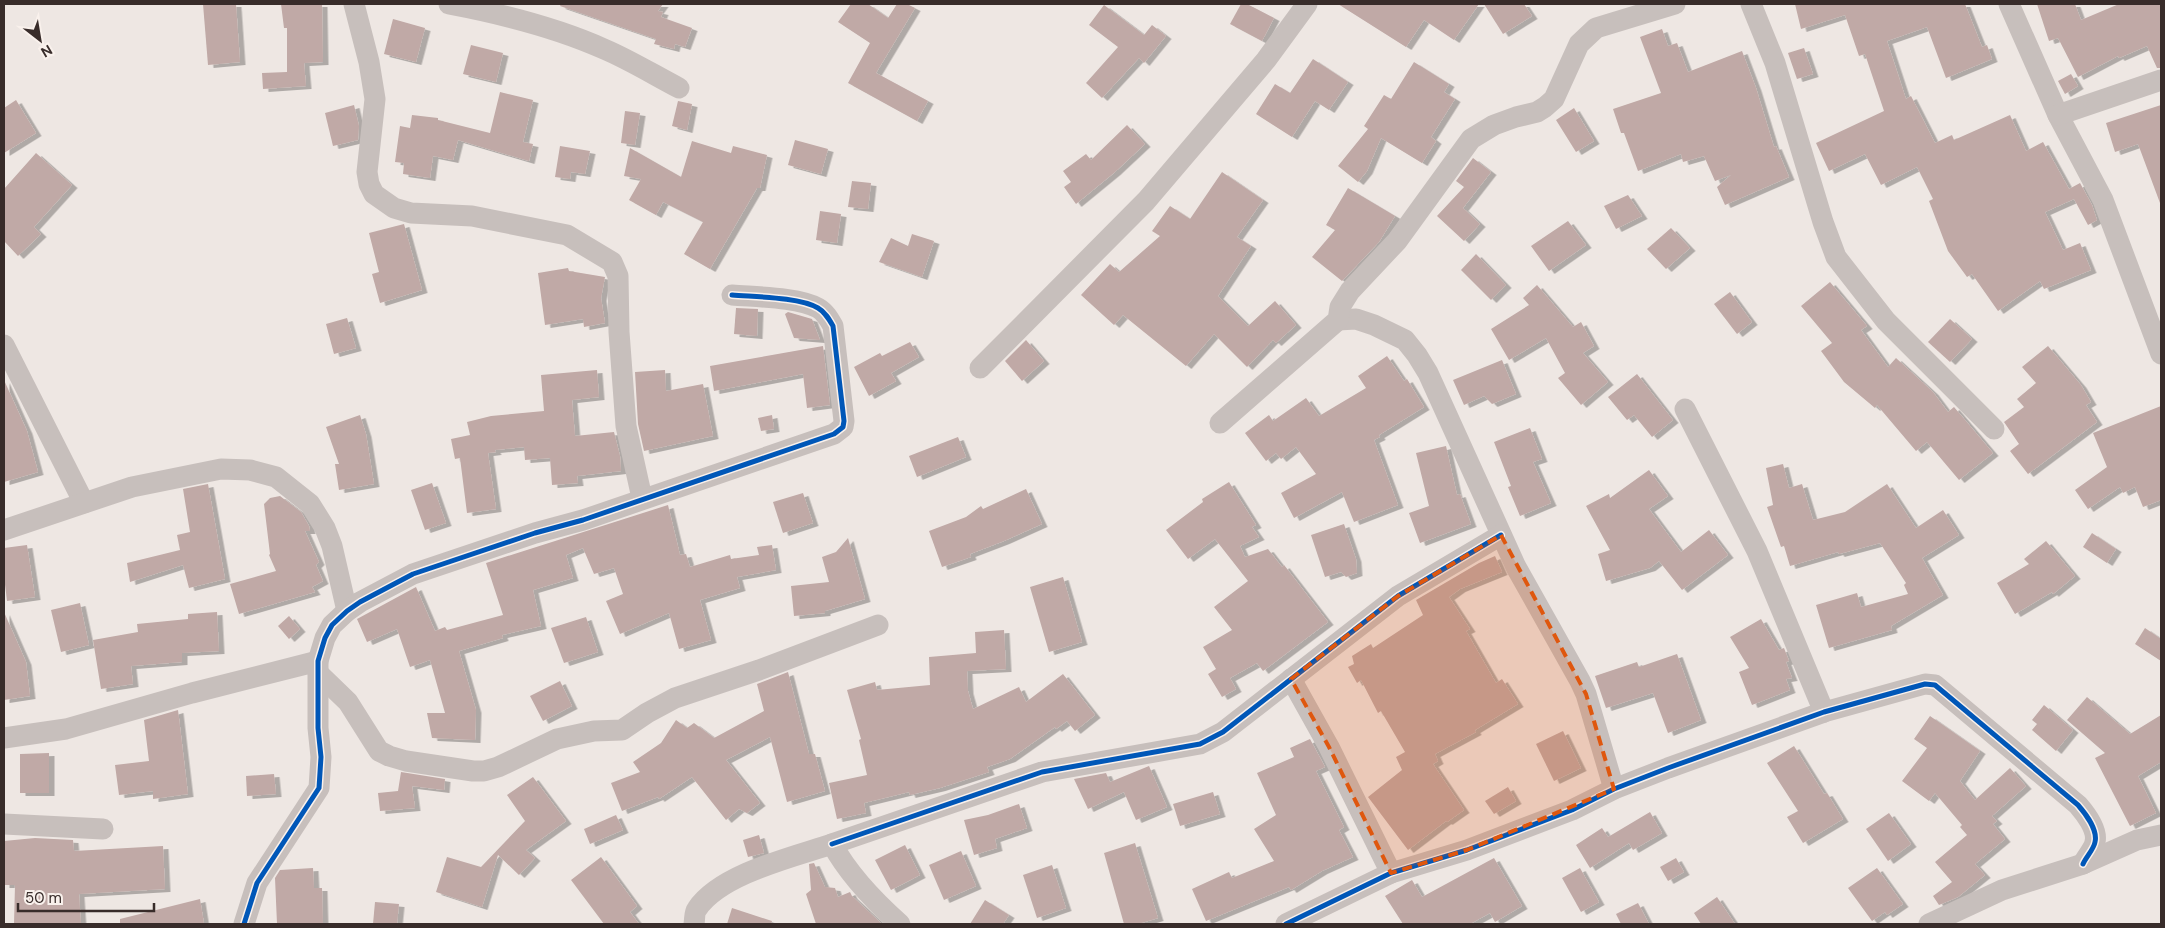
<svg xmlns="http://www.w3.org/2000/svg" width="2165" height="928" font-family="'DM Sans',sans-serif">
	<defs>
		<filter id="shadow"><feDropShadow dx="5.5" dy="3" stdDeviation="0" flood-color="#0004"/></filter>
	</defs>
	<rect width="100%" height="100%" fill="#eee7e3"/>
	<g fill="#c0a9a6" filter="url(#shadow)">
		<polygon points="203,4 236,4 240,62 208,65"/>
		<polygon points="281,4 322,4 323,62 304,63 306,86 263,89 262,73 287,72 287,28 284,28"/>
		<polygon points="561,4 663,4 658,11 663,12 661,17 692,28 685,47 675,44 674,49 654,44 656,39 560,6"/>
		<polygon points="851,4 868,4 888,18 897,4 907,4 915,8 876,73 928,101 917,121 848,83 870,43 838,22"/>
		<polygon points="1241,4 1247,4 1274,18 1262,41 1230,24"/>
		<polygon points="1338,4 1479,4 1454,40 1424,20 1406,47"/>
		<polygon points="1484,4 1524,4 1532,16 1503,34"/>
		<polygon points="1795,4 1965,4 1982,47 1987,45 1992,59 1946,78 1927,27 1887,41 1906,99 1911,96 1935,143 1952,135 1954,140 2010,115 2026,151 2043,142 2069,189 2080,183 2092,205 2097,220 2088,225 2074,199 2045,212 2063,250 2080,243 2091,270 2044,289 2040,281 1998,311 1972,274 1967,277 1948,251 1929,201 1933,199 1917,167 1881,185 1865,154 1829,171 1816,143 1884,111 1865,54 1859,56 1845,15 1801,29"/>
		<polygon points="2037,4 2075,4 2081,20 2119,4 2161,4 2161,68 2157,68 2147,46 2119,58 2118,56 2078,77 2058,38 2049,41"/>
		<polygon points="1104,5 1144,35 1152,25 1166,36 1144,63 1139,58 1102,98 1086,83 1118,47 1089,25"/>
		<polygon points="393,19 425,28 416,62 384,54"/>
		<polygon points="1662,29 1668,46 1677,43 1688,72 1742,51 1756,88 1774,147 1776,146 1789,177 1725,205 1717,187 1731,175 1715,181 1704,156 1683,162 1681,154 1638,171 1624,133 1621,133 1613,109 1661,93 1640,37"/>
		<polygon points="471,45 503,53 496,82 463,74"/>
		<polygon points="1804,48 1813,74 1797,79 1788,53"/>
		<polygon points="1313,59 1348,82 1329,110 1315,101 1292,137 1256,114 1275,84 1290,93"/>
		<polygon points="1414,62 1449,84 1444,92 1455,99 1431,137 1436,141 1422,163 1381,138 1367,171 1358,182 1338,166 1368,129 1364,126 1384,95 1391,99"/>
		<polygon points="2071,74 2078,86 2065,94 2058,81"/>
		<polygon points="500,92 533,100 523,142 533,144 529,161 458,140 453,160 433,156 430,178 403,174 404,163 395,162 400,126 410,128 412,115 438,118 438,120 490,133"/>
		<polygon points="16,100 36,133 4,153 4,108"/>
		<polygon points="678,101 692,104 687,130 672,126"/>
		<polygon points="354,105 359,126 358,140 333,146 325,113"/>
		<polygon points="2161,105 2161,202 2160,203 2138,144 2115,152 2106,123"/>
		<polygon points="1574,108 1594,141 1576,152 1556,120"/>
		<polygon points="625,111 640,113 635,145 621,143"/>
		<polygon points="1127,125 1145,144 1115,172 1076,204 1064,187 1071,182 1063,171 1086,154 1091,160"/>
		<polygon points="795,140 828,149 821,174 788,165"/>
		<polygon points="692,141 731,153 733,146 767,155 760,188 757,188 710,269 684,254 703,222 663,202 656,215 629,200 641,179 624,176 630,148 681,177"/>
		<polygon points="560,146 590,151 585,174 571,172 570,179 555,177"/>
		<polygon points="36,153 72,185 34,227 41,234 18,256 4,241 4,189"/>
		<polygon points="1473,158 1491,172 1463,208 1480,224 1464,241 1437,216 1464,187 1456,181"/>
		<polygon points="1222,172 1263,200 1237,237 1251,246 1218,296 1248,326 1275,301 1296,325 1276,343 1273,340 1247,367 1214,334 1186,366 1123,315 1114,325 1081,295 1110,264 1119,272 1160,236 1152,231 1170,206 1190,219"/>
		<polygon points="852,181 871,183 868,209 848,207"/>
		<polygon points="1348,188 1395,216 1379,242 1342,281 1312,257 1335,230 1326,225"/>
		<polygon points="1628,195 1642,216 1616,229 1604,206"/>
		<polygon points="820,211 841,214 837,243 816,240"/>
		<polygon points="1568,221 1586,245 1549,271 1531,246"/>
		<polygon points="404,224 422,290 380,303 372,274 379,272 369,233"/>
		<polygon points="1671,228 1690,248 1666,269 1647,249"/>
		<polygon points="912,234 934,241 922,277 879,262 891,238 908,246"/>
		<polygon points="1476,254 1506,285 1491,300 1461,270"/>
		<polygon points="568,268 569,271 605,277 601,298 605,323 584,327 583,319 545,325 538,273"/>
		<polygon points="1830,282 1867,326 1861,330 1888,367 1896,358 1933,392 1948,412 1954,407 1993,453 1959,480 1927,442 1916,451 1877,405 1875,408 1844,382 1821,351 1832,343 1801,306"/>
		<polygon points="1537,285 1573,327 1581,322 1594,346 1583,353 1608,382 1581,405 1558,378 1565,373 1546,338 1509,360 1491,329 1529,305 1523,298"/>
		<polygon points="1730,292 1752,322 1737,334 1714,304"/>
		<polygon points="736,308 758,309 757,336 734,334"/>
		<polygon points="788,312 812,319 820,340 794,338 785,314"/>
		<polygon points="347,318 356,348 334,354 326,324"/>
		<polygon points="1950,319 1972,339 1950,362 1928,342"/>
		<polygon points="1026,340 1044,361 1022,381 1005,361"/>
		<polygon points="910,342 919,357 891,373 896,381 869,396 854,367 880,353 882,356"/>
		<polygon points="823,346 830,405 807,408 803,374 714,391 710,366"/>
		<polygon points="2048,346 2081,385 2091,402 2086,405 2097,422 2028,474 2010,451 2019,444 2004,422 2024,407 2017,399 2036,383 2022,367"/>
		<polygon points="1387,356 1404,381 1407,379 1424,407 1379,435 1380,437 1374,440 1398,505 1354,522 1342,492 1294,518 1281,493 1316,474 1296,447 1281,459 1276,453 1266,461 1245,433 1269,415 1273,421 1306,398 1319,416 1366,388 1358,376"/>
		<polygon points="1502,360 1516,394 1492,404 1484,396 1464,405 1453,380"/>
		<polygon points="597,370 599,397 572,400 575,436 614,432 620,456 621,471 577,476 578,483 552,485 550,458 525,460 524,447 495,450 496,452 488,453 496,509 467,513 460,458 455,459 451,439 470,435 467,422 491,416 544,411 541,375"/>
		<polygon points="665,370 666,391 703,384 713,436 644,451 638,424 635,372"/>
		<polygon points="1637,374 1673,420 1652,437 1634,415 1627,420 1608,397"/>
		<polygon points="4,380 27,431 38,472 4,482"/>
		<polygon points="2161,406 2161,500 2143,507 2135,487 2123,493 2120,487 2088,509 2075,490 2107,467 2093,433"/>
		<polygon points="360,415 366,434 374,484 339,490 335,464 339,464 326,427"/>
		<polygon points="772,415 774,429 761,431 758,418"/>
		<polygon points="1530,428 1542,459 1533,462 1551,503 1520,516 1508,487 1511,486 1494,442"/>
		<polygon points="958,437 966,457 917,477 909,456"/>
		<polygon points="1446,446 1457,495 1460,494 1471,524 1420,543 1409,513 1429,506 1416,453"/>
		<polygon points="1783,464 1789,488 1802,484 1813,520 1845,512 1887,484 1916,528 1943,510 1959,535 1922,558 1943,595 1891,626 1892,630 1829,648 1816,605 1857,593 1861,607 1908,594 1904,585 1906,583 1880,543 1839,554 1838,552 1790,566 1784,546 1781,547 1767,507 1773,505 1766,468"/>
		<polygon points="1649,470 1668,496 1649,509 1681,552 1709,530 1728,555 1682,590 1659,561 1650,568 1606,581 1598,554 1610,550 1586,506 1609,494 1610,498"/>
		<polygon points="1229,482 1256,525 1252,527 1259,537 1240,546 1245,557 1268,549 1282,567 1284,565 1328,622 1263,671 1257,663 1230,678 1236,689 1222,697 1208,674 1216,669 1203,647 1232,630 1214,607 1248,581 1215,539 1188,559 1166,530 1203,502 1202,499"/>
		<polygon points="432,483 446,523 425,530 411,490"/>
		<polygon points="208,484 225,579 189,588 183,565 130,582 127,563 180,550 177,535 190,532 183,489"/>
		<polygon points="1026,489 1042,524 1004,541 970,554 971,557 942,567 929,531 966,517 981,506 983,509"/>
		<polygon points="803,493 813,523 783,533 773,502"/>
		<polygon points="280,496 301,512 309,526 310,531 305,531 319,562 316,565 323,581 312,587 315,592 239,614 230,584 276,571 269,555 270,554 264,504 270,498"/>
		<polygon points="668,505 680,555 686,554 690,567 730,555 731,559 759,555 757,547 772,545 776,570 737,577 740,588 700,600 711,640 679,649 669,613 620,634 606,601 623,594 614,568 594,574 583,548 566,555 573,578 533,590 541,626 502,635 503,638 459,651 476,710 475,740 432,738 427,713 445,713 430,660 410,667 397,629 367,642 357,619 416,587 435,631 445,627 447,630 503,615 486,563"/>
		<polygon points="1344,524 1356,559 1357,573 1346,577 1341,572 1325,577 1311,535"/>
		<polygon points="2092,533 2116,549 2107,563 2083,547"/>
		<polygon points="848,538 865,599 825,611 825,613 794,616 791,586 829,582 822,557 836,552"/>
		<polygon points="2046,541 2075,576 2053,594 2052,592 2015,614 1997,583 2029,564 2024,559"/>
		<polygon points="27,545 35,597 7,601 4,576 4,548"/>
		<polygon points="1495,556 1502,572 1460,589 1449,597 1470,629 1466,631 1496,683 1502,679 1518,704 1475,730 1476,732 1435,754 1438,761 1433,764 1464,810 1447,822 1446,821 1408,850 1368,797 1402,770 1396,757 1405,752 1381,711 1378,713 1361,680 1357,683 1348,667 1354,664 1352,656 1371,644 1373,648 1423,615 1416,600 1479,563"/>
		<polygon points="1063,577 1082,642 1049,652 1030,587"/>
		<polygon points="80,603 89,645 61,652 51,610"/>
		<polygon points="4,612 26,662 30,696 4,700"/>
		<polygon points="217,612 219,651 182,653 182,662 131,666 133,684 101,689 93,640 138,632 137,624 188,619 188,614"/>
		<polygon points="289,616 300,629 289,639 278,626"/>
		<polygon points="586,617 598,652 564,663 551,628"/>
		<polygon points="1761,619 1779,650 1784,648 1789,661 1786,662 1792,678 1786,679 1790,690 1752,705 1739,672 1749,668 1730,637"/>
		<polygon points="2145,628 2161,639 2161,661 2135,644"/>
		<polygon points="1004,630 1006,669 967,671 968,691 973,709 1019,687 1026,702 1063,674 1095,715 1075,731 1067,721 1056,729 1055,727 1010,759 987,767 989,772 940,788 910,795 909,792 864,803 866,813 837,819 829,783 867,775 859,740 861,739 847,690 875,682 877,690 930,685 929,657 976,653 975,632"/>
		<polygon points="1677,654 1701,720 1668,733 1653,693 1606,708 1595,676 1637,662 1639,667"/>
		<polygon points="788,672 809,754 815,754 825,791 787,802 770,737 726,760 760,803 747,813 739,809 726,820 692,777 659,799 658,797 622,811 611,783 640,772 633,762 661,743 676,720 687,728 694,723 714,738 764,711 757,684"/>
		<polygon points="560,681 572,706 543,721 530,696"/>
		<polygon points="2087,697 2130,734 2161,715 2161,762 2138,776 2156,813 2130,826 2095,758 2105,753 2067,720"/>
		<polygon points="2044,705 2073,730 2056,751 2032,730 2037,724 2032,720"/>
		<polygon points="178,710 188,794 153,799 153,791 119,795 115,765 149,761 144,720"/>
		<polygon points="1930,716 1980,751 1960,781 1975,800 2010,768 2026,786 1992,816 1997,821 1993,824 2005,839 1975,864 1985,875 1958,897 1939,905 1933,896 1952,882 1935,862 1967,835 1960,827 1962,825 1935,793 1929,801 1902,781 1927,748 1914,739"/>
		<polygon points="1563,731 1581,768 1554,781 1536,744"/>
		<polygon points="1310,739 1325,767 1316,771 1344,827 1339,830 1353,857 1322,871 1291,890 1289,887 1206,921 1192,889 1229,872 1232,878 1274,861 1254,829 1276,815 1257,773 1294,757 1290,748"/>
		<polygon points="1794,746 1824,794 1827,793 1843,819 1803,843 1787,817 1798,811 1767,763"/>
		<polygon points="49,753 49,793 20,793 20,754"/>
		<polygon points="1149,766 1167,807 1136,820 1124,792 1088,809 1074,779 1106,773 1110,782"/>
		<polygon points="401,772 445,779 444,790 412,786 415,808 380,811 378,793 398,791"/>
		<polygon points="274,774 276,794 247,796 246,776"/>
		<polygon points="533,777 566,821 526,850 535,858 519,875 498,855 482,907 436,892 447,857 481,867 525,821 507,795"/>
		<polygon points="1508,787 1516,801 1494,814 1485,801"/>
		<polygon points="1213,792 1220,814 1180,826 1173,804"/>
		<polygon points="1019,804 1027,828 995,839 997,848 974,855 964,820 988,815"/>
		<polygon points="1650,812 1662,833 1633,850 1629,843 1590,868 1576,845 1602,828 1608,837"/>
		<polygon points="1889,813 1911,844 1888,861 1866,829"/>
		<polygon points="616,815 623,830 590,844 584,829"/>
		<polygon points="759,835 764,853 748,857 743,840"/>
		<polygon points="35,838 73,840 74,851 163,846 165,889 79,894 81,924 14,924 15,885 4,885 4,841"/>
		<polygon points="1135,843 1158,918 1138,924 1124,924 1104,853"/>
		<polygon points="905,845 920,875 891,890 875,860"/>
		<polygon points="961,851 976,886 944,900 929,865"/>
		<polygon points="601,857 637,906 630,912 639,924 604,924 571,880"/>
		<polygon points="1494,858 1522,906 1495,922 1490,913 1470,924 1403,924 1385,896 1412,880 1422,897"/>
		<polygon points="1676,858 1684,872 1668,881 1660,867"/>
		<polygon points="814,863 825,887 835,888 838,897 850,892 852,896 882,924 816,924 806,894 811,890 809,864"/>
		<polygon points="1052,865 1066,908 1037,918 1023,875"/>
		<polygon points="313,868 314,888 322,888 323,924 277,924 275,878 280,870"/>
		<polygon points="1580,868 1599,902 1581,912 1562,878"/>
		<polygon points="1877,868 1903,904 1887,915 1885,912 1872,921 1848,888"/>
		<polygon points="1717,897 1735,924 1701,924 1694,913"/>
		<polygon points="200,899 204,924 120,924 120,919"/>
		<polygon points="985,900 1009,915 1003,924 970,924"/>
		<polygon points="375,902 399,904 397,924 373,924"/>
		<polygon points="1638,903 1649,924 1621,924 1616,914"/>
		<polygon points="732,908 772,921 771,924 727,924"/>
	</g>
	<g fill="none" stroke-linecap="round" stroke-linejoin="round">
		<g stroke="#c7bfbc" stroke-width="21">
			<polyline points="354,4 369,62 375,99 367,172 369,184 374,194 394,208 411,213 472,216 567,235 612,262 618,276 619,332 626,426 642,498"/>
			<path d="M449 4C502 14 555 27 604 49 630 60 654 75 679 88"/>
			<polyline points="1751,4 1775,63 1823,222 1836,257 1886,321 1994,429"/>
			<polyline points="2009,4 2058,115 2103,200 2161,354"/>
			<polyline points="2058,115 2161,80"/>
			<polyline points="1338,320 1356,319 1374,325 1405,340 1417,355 1428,373 1516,567 1580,681 1586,694 1614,789"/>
			<polyline points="4,345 84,503"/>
			<polyline points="980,368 1146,201 1266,60 1307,4"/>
			<polyline points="1685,409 1757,551 1824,712"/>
			<polyline points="1220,423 1338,320 1340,307 1350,291 1397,241 1471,139 1494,125 1516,117 1537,112 1545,107 1554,99 1579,44 1596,28 1675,4"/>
			<polyline points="4,530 132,487 221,469 250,470 276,477 310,504 325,528 332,546 347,611"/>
			<polyline points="318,673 348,702 379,751 389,756 406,761 473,771 484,771 498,767 557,739 594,731 622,730 647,713 675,698 759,670 878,625"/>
			<polyline points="1291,679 1329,747 1391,873"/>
			<polyline points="4,738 66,729 192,693 318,661"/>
			<polyline points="4,824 103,829"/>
			<polyline points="832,844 1042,772 1200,744 1223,732 1398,596 1501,535"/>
			<path d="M244 924 257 883 319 788 321 757 318 728V661L325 638 332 625 347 611 360 602 413 574 535 533 583 520 834 434 843 427 844 421 833 326C829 319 825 312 818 308 799 297 755 297 732 295"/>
			<path d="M694 924C695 919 694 913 697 909 720 874 793 857 832 844 849 875 874 901 900 924"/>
			<path d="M1286 924 1391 873 1467 850 1572 810 1614 789 1668 768 1824 712 1925 684 1935 685 2078 805C2085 813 2098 830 2095 842 2094 849 2086 857 2083 864"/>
			<polyline points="1929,924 2002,890 2083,864 2137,840 2161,835"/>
		</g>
		<defs>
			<g id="cycleway">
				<polyline points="832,844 1042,772 1200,744 1223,732 1398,596 1501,535"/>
				<path d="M244 924 257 883 319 788 321 757 318 728V661L325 638 332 625 347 611 360 602 413 574 535 533 583 520 834 434 843 427 844 421 833 326C829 319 825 312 818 308 799 297 755 297 732 295"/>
				<path d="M1286 924 1391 873 1467 850 1572 810 1614 789 1668 768 1824 712 1925 684 1935 685 2078 805C2085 813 2098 830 2095 842 2094 849 2086 857 2083 864"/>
			</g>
		</defs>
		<use href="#cycleway" stroke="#f9f1ec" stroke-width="8"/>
		<use href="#cycleway" stroke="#0057b8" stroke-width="5"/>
	</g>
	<path fill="#df570e" fill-opacity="0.2" stroke="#df570e" stroke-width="4" stroke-dasharray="10 6" stroke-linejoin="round" d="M1501 535 1586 694 1614 789 1467 850 1391 873 1329 747 1291 679 1398 596Z"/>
	<rect width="2165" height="928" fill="none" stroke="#382c2a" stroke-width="10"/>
	<g transform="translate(40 40) rotate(149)" stroke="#f9f1ec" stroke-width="4" paint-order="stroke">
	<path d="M0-4L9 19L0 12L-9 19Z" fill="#382c2a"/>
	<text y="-8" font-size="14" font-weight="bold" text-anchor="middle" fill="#382c2a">N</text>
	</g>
	<path d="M18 903v8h136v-8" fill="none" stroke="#382c2a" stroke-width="2.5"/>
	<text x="25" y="903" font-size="15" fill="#382c2a" stroke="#f9f1ec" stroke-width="4" paint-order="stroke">50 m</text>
</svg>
